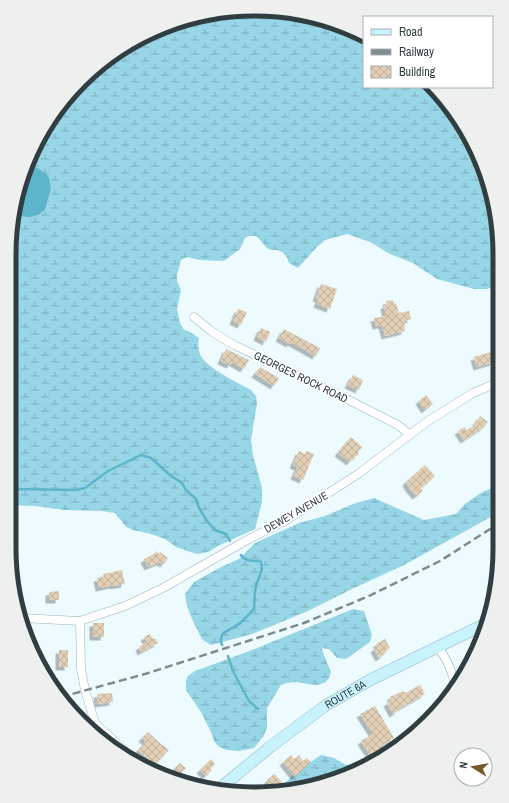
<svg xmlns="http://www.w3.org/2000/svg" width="509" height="803" font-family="'Archivo Narrow',sans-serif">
	<defs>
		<pattern id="wetland-marsh" width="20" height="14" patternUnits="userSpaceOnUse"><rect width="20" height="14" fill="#97d6e6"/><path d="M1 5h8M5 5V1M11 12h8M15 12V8" fill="none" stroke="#7cafbc"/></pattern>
		<pattern id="building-cross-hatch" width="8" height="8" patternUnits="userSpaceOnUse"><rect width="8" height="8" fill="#e1ceb5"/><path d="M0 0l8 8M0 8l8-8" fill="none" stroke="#c1b29d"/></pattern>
		<filter id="shadow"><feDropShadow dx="-3.5" dy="3.5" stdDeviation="0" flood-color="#0004"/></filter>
	</defs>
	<rect width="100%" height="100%" fill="#edfbff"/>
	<g fill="url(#wetland-marsh)">
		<path d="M238 10 333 22 364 40V87H429L475 146 499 239V285L487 289H474L437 279 413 263 390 254 370 242 347 234 325 240 317 247 298 268 289 263C287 256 284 251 276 250 272 250 270 250 267 248 263 244 260 239 256 236H249L245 238 240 249 224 261 200 260 187 257 181 260 177 275V281L181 290 177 309 180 323 183 329 190 332 199 338C198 343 198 349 200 354 205 367 238 383 251 390L256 396 257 403 251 440 253 455 262 488V502L255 529 220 545 208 552 197 554 176 547 165 539 151 534 133 530 126 527 115 513 101 511 64 510 35 506 9 505 11 222 14 210 17 213 45 210 51 189 46 173 27 162 28 160 70 93 146 34Z"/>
		<path d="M492 488 498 490V513L404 565 354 588 308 611 252 634 211 645 203 640 202 639C195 625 186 609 185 594L194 582 221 567 239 559 255 543 299 523 325 516 353 504 374 498 424 520 456 514 466 503 481 493Z"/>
		<polygon points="353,609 364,611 372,635 370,642 346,659 337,658 329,649 322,648 323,653 331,672 329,678 326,682 318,685 307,684 296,682 287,683 281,685 267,708 267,728 263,737 254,748 239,751 226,750 218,746 214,741 211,732 201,712 186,690 186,680 189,675 195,671 247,652"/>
		<polygon points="321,755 334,758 346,765 367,763 318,786 275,790 284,784 296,772"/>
	</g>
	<polygon fill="#5db5cb" points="27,162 46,173 49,178 51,189 45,210 38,215 29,217 20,216 14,210 16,203 20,197 22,184"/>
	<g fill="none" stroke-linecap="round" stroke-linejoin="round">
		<g stroke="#5db5cb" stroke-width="2.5">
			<polyline points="9,487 16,489 76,490 85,488 108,471 141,455 151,458 171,476 182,483 186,490 196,499 199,508 207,521 215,530 226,534 230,541"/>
			<path d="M222 645C216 631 233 630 240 623 245 619 249 614 254 609 255 602 254 593 256 586 258 578 265 569 260 561 253 561 245 561 241 555"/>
			<polyline points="228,656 233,671 249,701 258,709"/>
		</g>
	</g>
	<g fill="url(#building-cross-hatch)" filter="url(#shadow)">
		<polygon points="321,284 337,289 330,309 317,304 319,299 316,298"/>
		<polygon points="393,300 394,304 396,303 399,313 409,311 411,319 404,321 405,331 385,336 382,325 376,326 374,318 386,316 384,305 387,305 386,301"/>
		<polygon points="238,309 247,312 241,325 233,321"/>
		<polygon points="261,328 270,332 266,342 257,337"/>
		<polygon points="284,329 320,348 316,356 291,342 290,344 279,338"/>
		<polygon points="226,349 249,360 244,369 232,362 230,365 221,361"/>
		<polygon points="491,352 494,362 477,367 474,357"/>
		<polygon points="260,367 279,378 274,386 255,374"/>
		<polygon points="353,375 363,380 359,390 348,385"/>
		<polygon points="426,395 433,404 425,410 419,401"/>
		<polygon points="480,416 488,422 484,427 464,440 458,431 465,427 466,430 474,426"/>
		<polygon points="351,437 362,447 358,452 359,453 356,457 355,456 350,462 338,453"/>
		<polygon points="299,451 305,454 306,451 314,454 303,480 294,476 298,467 293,465"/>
		<polygon points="425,465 435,476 421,488 423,491 416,496 409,488 406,482"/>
		<polygon points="156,551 159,554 160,552 168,558 164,564 160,562 148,567 144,559 154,554"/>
		<polygon points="122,570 125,584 114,586 114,585 99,588 97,578 104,577 103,574"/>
		<polygon points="59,591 59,600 49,600 49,592"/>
		<rect x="93" y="623" width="11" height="14"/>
		<polygon points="150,634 153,639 155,638 158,643 141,652 139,647 147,642 144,637"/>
		<polygon points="385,639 390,648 384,652 385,654 379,658 374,649 378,646 376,644"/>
		<rect x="59" y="650" width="9" height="17"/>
		<polygon points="420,685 425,694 397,710 398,711 393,714 387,703 392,700 390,697 403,691 405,693"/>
		<polygon points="112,693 113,702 98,704 97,694"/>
		<polygon points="375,706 394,738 382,745 384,747 370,755 361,741 373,734 360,714"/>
		<polygon points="148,732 162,745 163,745 169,750 155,765 138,750 146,742 142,738"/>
		<polygon points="291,755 294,759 299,755 303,761 307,758 311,762 295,777 283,762"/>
		<polygon points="211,759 215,764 210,769 212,770 206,776 200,770"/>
		<polygon points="180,763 186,768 181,773 185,777 180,782 175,781 171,778 178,771 175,768"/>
		<polygon points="274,774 282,782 275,789 267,781"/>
	</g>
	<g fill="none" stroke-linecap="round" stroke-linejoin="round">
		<defs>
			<g id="minor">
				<polyline points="194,317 211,331 234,345 333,392 398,425 409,434"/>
				<polyline points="21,618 80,621 125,606 163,588 249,539 285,521 358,474 428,421 473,393 499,382"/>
				<polyline points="80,621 81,669 85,690 95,723 129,755 134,759"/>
				<path d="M438 647C446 658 453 671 455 686"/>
			</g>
			<g id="secondary">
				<path id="s1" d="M219 789 270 747 325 706 370 680 487 623"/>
			</g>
		</defs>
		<use href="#minor" stroke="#93b6bf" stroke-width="9"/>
		<use href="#secondary" stroke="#93b6bf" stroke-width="12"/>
		<use href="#minor" stroke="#fff" stroke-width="8"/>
		<use href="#secondary" stroke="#c8f3fc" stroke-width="11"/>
		<polyline stroke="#7e8c90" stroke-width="2.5" stroke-dasharray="8 4" stroke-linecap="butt" points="61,697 145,674 304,623 369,596 440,561 498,524"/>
	</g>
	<g text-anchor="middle" stroke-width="3.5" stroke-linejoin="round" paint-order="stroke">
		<g font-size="11" fill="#303e42" stroke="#fff">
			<text transform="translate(301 377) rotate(26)" y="4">GEORGES ROCK ROAD</text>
			<text transform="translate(296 512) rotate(-30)" y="4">DEWEY AVENUE</text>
			<text dy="4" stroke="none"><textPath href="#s1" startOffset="158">ROUTE 6A</textPath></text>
		</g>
	</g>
	<path d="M0 0H509V803H0ZM254 16H255A238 238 0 0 1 493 254V549A238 238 0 0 1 255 787H254A238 238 0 0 1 16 549V254A238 238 0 0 1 254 16Z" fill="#eef0f0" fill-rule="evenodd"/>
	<path fill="none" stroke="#303e42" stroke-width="5" d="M254 16H255A238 238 0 0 1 493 254V549A238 238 0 0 1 255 787H254A238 238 0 0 1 16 549V254A238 238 0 0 1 254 16Z"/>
	<rect x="363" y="16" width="130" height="72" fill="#ffffff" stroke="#acb2b3"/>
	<rect x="371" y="29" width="20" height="6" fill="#c8f3fc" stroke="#acb2b3"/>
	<text x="399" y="36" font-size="12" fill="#303e42">Road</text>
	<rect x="371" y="49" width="20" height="6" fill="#7e8c90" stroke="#acb2b3"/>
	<text x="399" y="56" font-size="12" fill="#303e42">Railway</text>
	<rect x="371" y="66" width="20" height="12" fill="url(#building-cross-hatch)" stroke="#acb2b3"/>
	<text x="399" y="76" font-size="12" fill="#303e42">Building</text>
	<g transform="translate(473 767) rotate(281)"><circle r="19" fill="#ffffff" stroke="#acb2b3"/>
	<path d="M0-3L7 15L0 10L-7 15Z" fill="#77592d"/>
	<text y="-6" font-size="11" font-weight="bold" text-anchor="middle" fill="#303e42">N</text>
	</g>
</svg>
